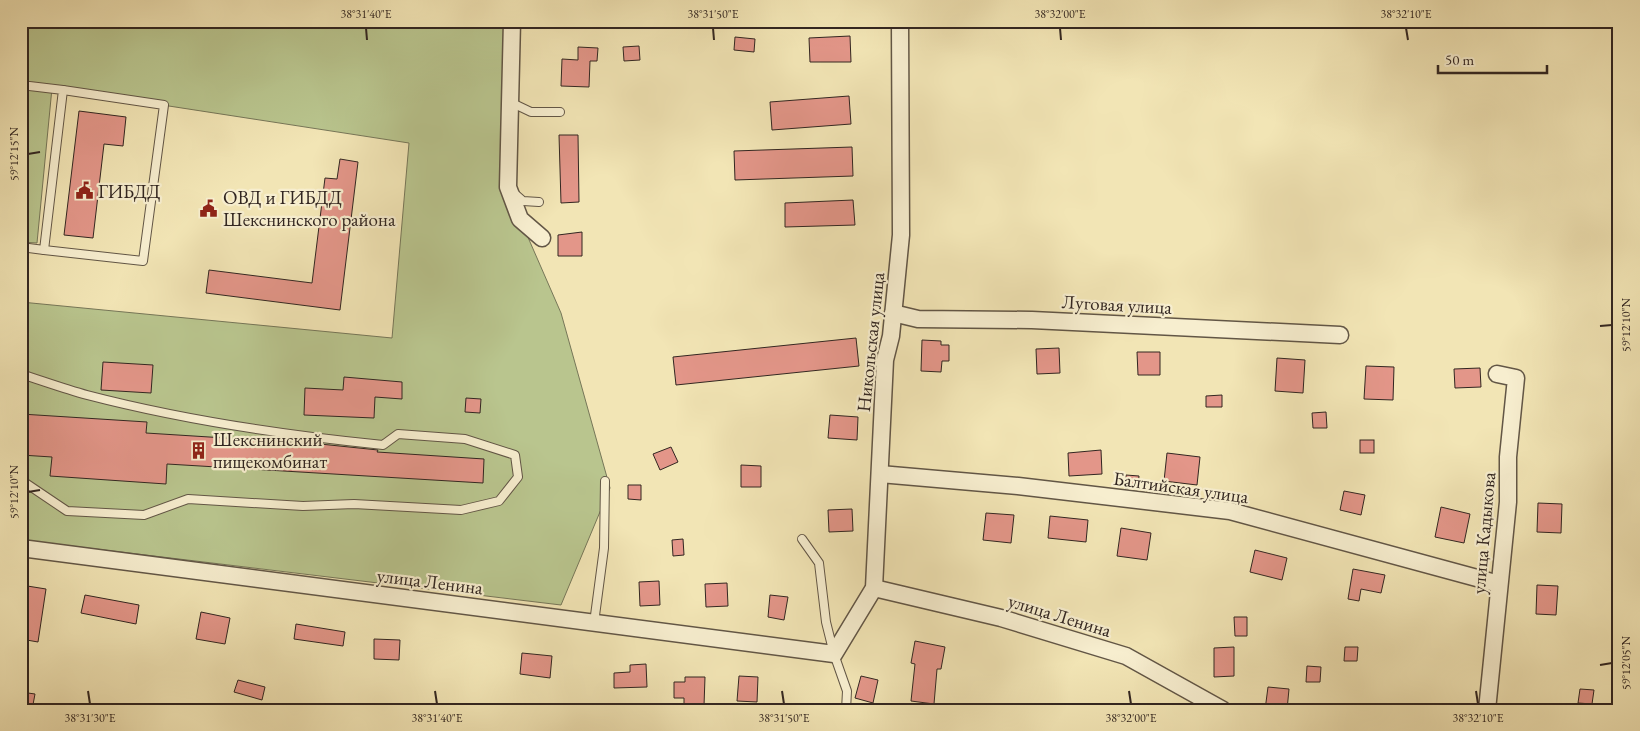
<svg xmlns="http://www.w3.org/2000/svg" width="1640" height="731" font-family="'EB Garamond',serif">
	<rect width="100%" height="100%" fill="#f2e5b5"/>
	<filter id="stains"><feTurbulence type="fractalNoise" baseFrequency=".004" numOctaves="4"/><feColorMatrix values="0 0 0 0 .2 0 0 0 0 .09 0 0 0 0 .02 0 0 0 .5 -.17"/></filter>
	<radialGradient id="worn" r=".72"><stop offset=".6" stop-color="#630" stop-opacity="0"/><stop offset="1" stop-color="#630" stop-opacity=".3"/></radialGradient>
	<polygon fill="#b9c58e" stroke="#767658" points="21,21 507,21 506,107 520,219 561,313 610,488 561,605 21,540 21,302 392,338 409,143 52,88 37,243 21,242"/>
	<g fill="#e39689" stroke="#322621">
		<polygon points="850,36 851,62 810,62 809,38"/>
		<polygon points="735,37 755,39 754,52 734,50"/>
		<polygon points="639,46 640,60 624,61 623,47"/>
		<polygon points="578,47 598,48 597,61 590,61 589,87 561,86 562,59 578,60"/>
		<polygon points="849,96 851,124 772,130 770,102"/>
		<polygon points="79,111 126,117 123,146 104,144 93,238 64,235"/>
		<polygon points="559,135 578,135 579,202 561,203"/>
		<polygon points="852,147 853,176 735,180 734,151"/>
		<polygon points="340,159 358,162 340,310 206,293 209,270 312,283 325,178 337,179"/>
		<polygon points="853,200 855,225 785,227 785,203"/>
		<polygon points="582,232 582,256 558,256 558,235"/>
		<polygon points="856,338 859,366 676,385 673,357"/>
		<polygon points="922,340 941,341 941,345 949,345 949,361 942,361 941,372 921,371"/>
		<polygon points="1059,348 1060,373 1037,374 1036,349"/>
		<polygon points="1137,352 1160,352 1160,375 1138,375"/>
		<polygon points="1277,358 1305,360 1303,393 1275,391"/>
		<polygon points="103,362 153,365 151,393 101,390"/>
		<polygon points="1366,366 1394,367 1393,400 1364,399"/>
		<polygon points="1480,368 1481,387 1455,388 1454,369"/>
		<polygon points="344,377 402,382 402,399 375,397 374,418 304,415 305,388 343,390"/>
		<polygon points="1222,395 1222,407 1206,407 1206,396"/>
		<polygon points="466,398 481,399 480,413 465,412"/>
		<polygon points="1326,412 1327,428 1313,428 1312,413"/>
		<polygon points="21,414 147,422 146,433 320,444 378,450 377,452 484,459 483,483 167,464 166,484 50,476 52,457 21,455"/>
		<polygon points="830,415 858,417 857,440 828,438"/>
		<rect x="1360" y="440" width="14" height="13"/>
		<polygon points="671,447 678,462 660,470 653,454"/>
		<polygon points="1101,450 1102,474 1069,476 1068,453"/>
		<polygon points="1167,453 1200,457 1197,485 1164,481"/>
		<polygon points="741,465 761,466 761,487 741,487"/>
		<polygon points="1126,475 1139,476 1138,488 1125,488"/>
		<polygon points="628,485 641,485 641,500 628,499"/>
		<polygon points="1344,491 1365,495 1361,515 1340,510"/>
		<polygon points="1538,503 1562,504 1561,533 1537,532"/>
		<polygon points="1441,507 1470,514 1464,543 1435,537"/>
		<polygon points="852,509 853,531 829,532 828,510"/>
		<polygon points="986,513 1014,515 1011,543 983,540"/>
		<polygon points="1050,516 1088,520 1086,542 1048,538"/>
		<polygon points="1121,528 1151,533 1147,560 1117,556"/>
		<polygon points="683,539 684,555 673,556 672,540"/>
		<polygon points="1255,550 1287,558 1282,580 1250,572"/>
		<polygon points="1353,569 1385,575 1381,593 1361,589 1359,601 1348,599"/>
		<polygon points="659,581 660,605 640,606 639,582"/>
		<polygon points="727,583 728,606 706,607 705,584"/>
		<polygon points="21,585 46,589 38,642 21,639"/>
		<polygon points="1537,585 1558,586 1556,615 1536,614"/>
		<polygon points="85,595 139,605 136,624 81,613"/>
		<polygon points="770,595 788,597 784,620 768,617"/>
		<polygon points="201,612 230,618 225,644 196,639"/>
		<polygon points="1234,617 1247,617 1247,636 1235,636"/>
		<polygon points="296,624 345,632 343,646 294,639"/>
		<polygon points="374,639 400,640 399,660 374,659"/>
		<polygon points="915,641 945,647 941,669 937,669 934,704 911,701 915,664 911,663"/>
		<polygon points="1234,647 1234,676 1214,677 1214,648"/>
		<polygon points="1345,647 1358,647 1357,661 1344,661"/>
		<polygon points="522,653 552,656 550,678 520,674"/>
		<polygon points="646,664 647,687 614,688 614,673 630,672 630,665"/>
		<polygon points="1307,666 1321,667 1320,682 1306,682"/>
		<polygon points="739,676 758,677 757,702 737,701"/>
		<polygon points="861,676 878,680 873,703 855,698"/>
		<polygon points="685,677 705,677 704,706 684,706 684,698 674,698 674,682 685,682"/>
		<polygon points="238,680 265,687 262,700 234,692"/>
		<polygon points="1268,687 1289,689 1287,710 1265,710"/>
		<polygon points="1580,689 1594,690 1592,704 1578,703"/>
		<polygon points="21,692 35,694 32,710 21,710"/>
	</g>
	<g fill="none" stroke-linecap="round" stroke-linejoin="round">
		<defs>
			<g id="lane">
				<polyline points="21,85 63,90 44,250 21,247"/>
				<polyline points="510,102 531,112 560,112"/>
				<polyline points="515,194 523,201 539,202"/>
				<polyline points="44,250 143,261 164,105 63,90"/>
				<path d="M21 374C43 381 65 389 87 395 183 420 284 435 383 445L398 434 465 439 515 455 518 477 499 501 461 510 354 504 303 506 188 499 144 515 67 511 21 480"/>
				<polyline points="802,539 819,563 826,622 834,654 847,691 846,710"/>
				<polyline points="594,623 604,548 605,481"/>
			</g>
			<g id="street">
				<polyline points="512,21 508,187 520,219 542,238"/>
				<polyline points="893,313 918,319 1032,320 1340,335"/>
				<polyline points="880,474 1018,486 1230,511 1499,584"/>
				<polyline points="21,548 834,654 874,588 885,360 891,336 901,235 900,21"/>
				<polyline points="874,588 1001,618 1126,656 1223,710"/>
				<polyline points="1487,710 1508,502 1508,457 1516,378 1497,374"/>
			</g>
		</defs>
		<use href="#lane" stroke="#625646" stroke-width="10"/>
		<use href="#street" stroke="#625646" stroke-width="19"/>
		<use href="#lane" stroke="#f7eecf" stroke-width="8"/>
		<use href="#street" stroke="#f7eecf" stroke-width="16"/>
	</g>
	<path fill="none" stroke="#322621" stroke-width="2" d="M366 28 367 40M713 28 714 40M1060 28 1061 40M1406 28 1408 40M28 154 40 152M1600 326 1612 325M28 492 40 490M1600 665 1612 663M88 691 90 704M435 691 437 704M782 691 784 704M1129 691 1131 704M1476 691 1478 704"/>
	<defs>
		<symbol id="civic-bare" viewBox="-9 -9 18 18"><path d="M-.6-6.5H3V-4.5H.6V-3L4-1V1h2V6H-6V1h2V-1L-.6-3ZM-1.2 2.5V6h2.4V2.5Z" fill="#8f2418" stroke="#f7eecf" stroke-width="2.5" paint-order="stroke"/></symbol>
		<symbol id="building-bare" viewBox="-9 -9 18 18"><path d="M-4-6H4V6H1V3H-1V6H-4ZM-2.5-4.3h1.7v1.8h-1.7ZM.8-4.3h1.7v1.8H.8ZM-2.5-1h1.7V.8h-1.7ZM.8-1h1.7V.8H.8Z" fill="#8f2418" stroke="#f7eecf" stroke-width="2.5" paint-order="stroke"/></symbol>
	</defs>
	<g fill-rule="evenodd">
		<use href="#civic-bare" x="72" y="178" width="25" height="25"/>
		<use href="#civic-bare" x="196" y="196" width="25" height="25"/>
		<use href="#building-bare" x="186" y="438" width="25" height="25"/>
	</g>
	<g text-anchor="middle" stroke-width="4.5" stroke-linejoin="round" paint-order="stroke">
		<g font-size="19" fill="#322621" stroke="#f7eecf" text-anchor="start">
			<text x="98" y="198">ГИБДД</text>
			<text x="223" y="204">ОВД и ГИБДД<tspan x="223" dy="22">Шекснинского района</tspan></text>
			<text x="213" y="446">Шекснинский<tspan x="213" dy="22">пищекомбинат</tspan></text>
		</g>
		<g font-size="19" fill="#322621" stroke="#f7eecf">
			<text transform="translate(1117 304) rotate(3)" y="7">Луговая улица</text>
			<text transform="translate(870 342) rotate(-84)" y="7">Никольская улица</text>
			<text transform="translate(1181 487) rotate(8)" y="7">Балтийская улица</text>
			<text transform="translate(1483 533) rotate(-85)" y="7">улица Кадыкова</text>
			<text transform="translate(430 581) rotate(7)" y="7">улица Ленина</text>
			<text transform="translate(1060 615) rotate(17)" y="7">улица Ленина</text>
		</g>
	</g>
	<rect width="1640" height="731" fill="none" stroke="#f2e5b5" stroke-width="55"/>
	<path d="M1438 65v8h109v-8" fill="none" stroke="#322621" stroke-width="2.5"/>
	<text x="1445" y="65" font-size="15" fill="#322621" stroke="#f7eecf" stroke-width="4" paint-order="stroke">50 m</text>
	<rect x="28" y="28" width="1584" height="676" fill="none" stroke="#322621" stroke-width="2"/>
	<g font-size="12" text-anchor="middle" fill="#322621">
		<text x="366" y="18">38°31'40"E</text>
		<text x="713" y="18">38°31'50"E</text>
		<text x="1060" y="18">38°32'00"E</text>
		<text x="1406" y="18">38°32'10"E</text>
		<text transform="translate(14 154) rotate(-90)" y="4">59°12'15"N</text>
		<text transform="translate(1626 325) rotate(-90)" y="4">59°12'10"N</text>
		<text transform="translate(14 492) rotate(-90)" y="4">59°12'10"N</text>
		<text transform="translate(1626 663) rotate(-90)" y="4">59°12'05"N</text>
		<text x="90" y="722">38°31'30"E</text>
		<text x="437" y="722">38°31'40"E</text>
		<text x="784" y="722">38°31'50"E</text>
		<text x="1131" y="722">38°32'00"E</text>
		<text x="1478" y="722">38°32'10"E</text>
	</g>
	<rect width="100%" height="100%" filter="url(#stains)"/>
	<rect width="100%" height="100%" fill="url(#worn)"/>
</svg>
